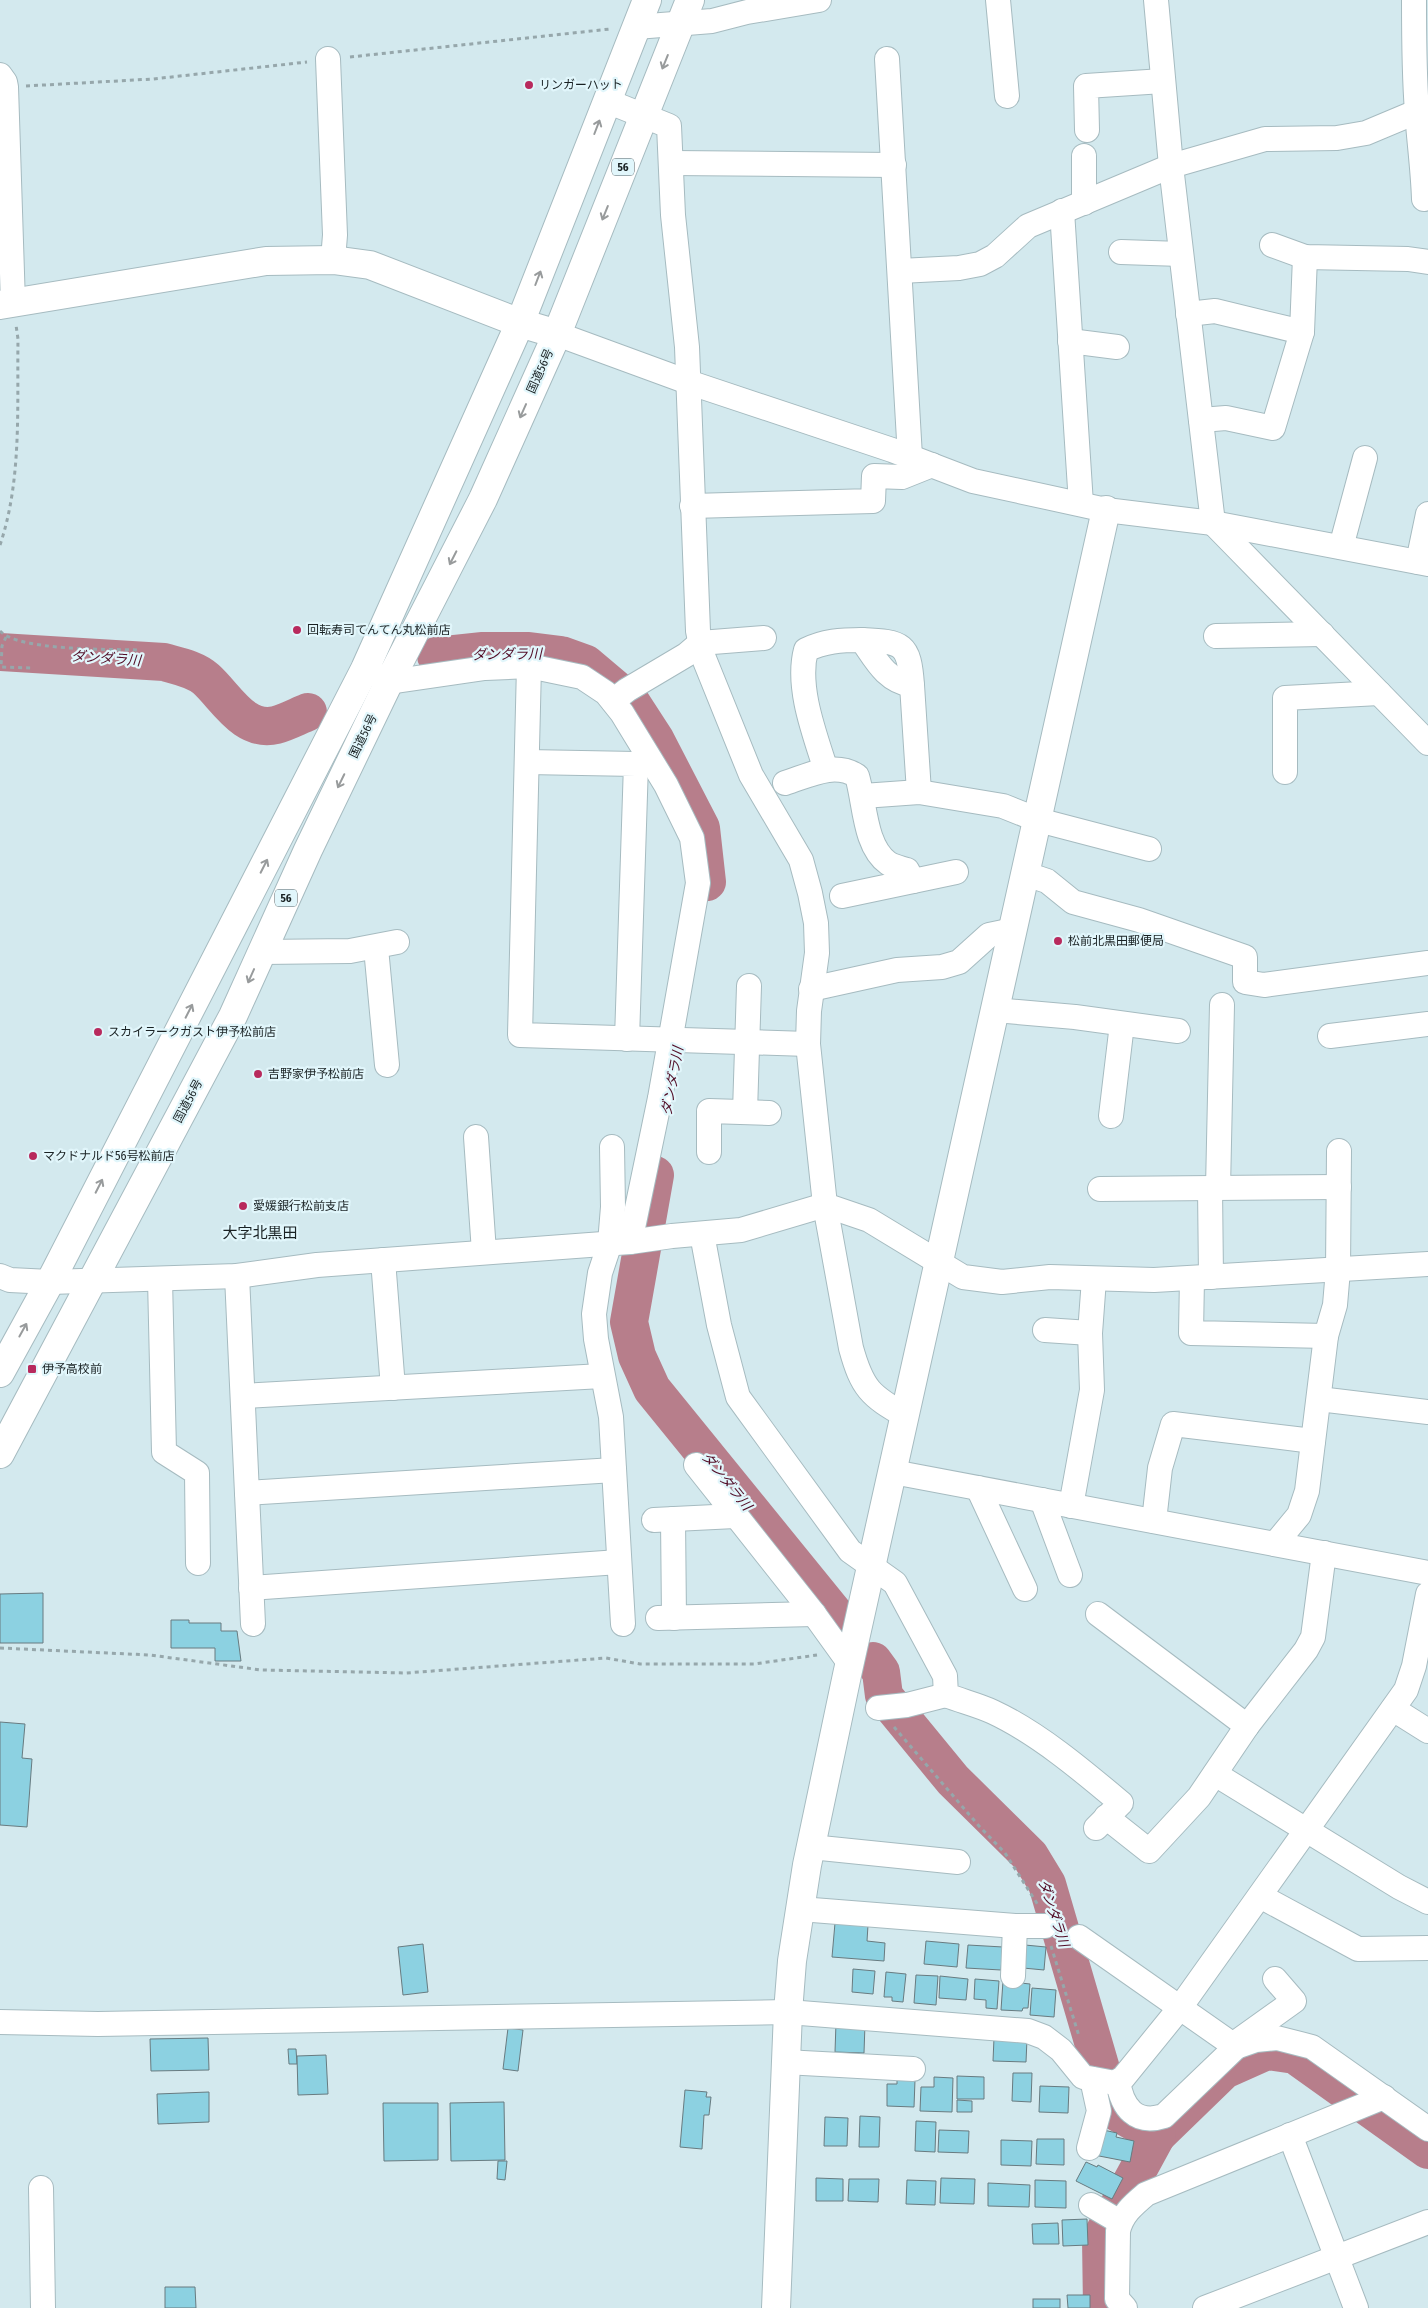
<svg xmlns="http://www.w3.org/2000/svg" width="1428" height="2308" font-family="'Fira Sans Condensed','Noto Sans JP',sans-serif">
	<rect width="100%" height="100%" fill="#d3e9ee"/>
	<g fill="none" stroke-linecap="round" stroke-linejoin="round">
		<g stroke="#b77e8b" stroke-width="38">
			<path d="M0 652 164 662C178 666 195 669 206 679 226 697 244 733 276 725 287 722 298 716 308 712"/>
			<polyline points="436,656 483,651 529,651 561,655 586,664 631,702 655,739 701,828 707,882"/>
			<polyline points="655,1175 629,1322 637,1356 652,1389 838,1618"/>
			<polyline points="873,1661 881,1672 884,1696 953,1780 1030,1856 1047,1884 1113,2110 1157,2135 1224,2070 1267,2051 1295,2055 1428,2150"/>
			<polyline points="1102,2308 1101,2238 1157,2135"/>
		</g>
	</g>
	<g fill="#8cd1e1" stroke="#687b80">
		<polygon points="43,1593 43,1643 0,1643 0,1594"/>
		<polygon points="171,1620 189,1620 189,1623 221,1623 221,1631 237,1631 241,1661 215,1661 215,1648 171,1648"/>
		<polygon points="0,1722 25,1724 22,1758 32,1759 27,1827 0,1825"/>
		<polygon points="835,1923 868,1925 867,1941 885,1943 884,1961 832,1957"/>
		<polygon points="926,1941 959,1944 957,1967 924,1964"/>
		<polygon points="423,1944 428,1992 403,1995 398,1947"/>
		<polygon points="968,1945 1003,1947 1001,1970 966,1968"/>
		<polygon points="1025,1945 1046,1947 1044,1970 1023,1968"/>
		<polygon points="853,1969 875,1971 873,1994 852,1992"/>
		<polygon points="886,1972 906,1974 903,2002 892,2001 892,1997 884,1997"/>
		<polygon points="916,1975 938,1976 936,2005 914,2003"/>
		<polygon points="940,1976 968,1979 966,2000 939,1998"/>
		<polygon points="975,1979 999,1981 997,2009 986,2008 986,2000 974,1999"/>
		<polygon points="1003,1981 1030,1984 1028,2008 1023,2008 1022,2011 1001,2010"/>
		<polygon points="1032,1988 1056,1990 1054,2017 1030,2015"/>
		<polygon points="836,2023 865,2024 864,2053 835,2052"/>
		<polygon points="508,2028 523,2030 518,2071 503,2069"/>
		<polygon points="208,2038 209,2070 151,2071 150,2039"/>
		<polygon points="994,2038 1027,2039 1026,2062 993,2061"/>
		<polygon points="288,2049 296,2049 297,2064 289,2064"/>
		<polygon points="326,2055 328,2094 298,2095 297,2056"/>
		<polygon points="1013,2073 1032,2073 1031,2102 1012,2101"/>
		<polygon points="957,2076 984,2077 984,2099 957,2099"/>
		<polygon points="934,2077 953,2078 952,2112 920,2111 921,2087 934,2087"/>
		<polygon points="897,2079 915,2080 914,2107 887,2106 887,2084 897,2084"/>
		<polygon points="1040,2086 1069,2087 1068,2113 1039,2112"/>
		<polygon points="685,2090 707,2092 706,2097 711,2097 709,2115 704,2115 702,2149 680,2147"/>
		<polygon points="209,2092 209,2122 158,2124 157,2094"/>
		<polygon points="957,2100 972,2101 972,2112 957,2112"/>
		<polygon points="504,2102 505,2160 451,2161 450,2103"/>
		<polygon points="383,2103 438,2103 438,2160 384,2161"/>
		<polygon points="860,2116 880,2117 879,2147 859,2147"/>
		<polygon points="825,2117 848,2118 847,2146 824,2146"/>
		<polygon points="916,2121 936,2122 935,2152 915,2151"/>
		<polygon points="1099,2129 1117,2133 1116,2137 1134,2141 1130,2162 1094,2155"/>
		<polygon points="939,2130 969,2131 968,2153 938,2152"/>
		<polygon points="1037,2139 1064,2139 1064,2165 1036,2164"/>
		<polygon points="1001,2140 1032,2141 1031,2166 1001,2165"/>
		<polygon points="498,2161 507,2161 505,2180 497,2179"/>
		<polygon points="1086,2162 1097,2167 1098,2165 1123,2178 1112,2199 1076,2181"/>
		<polygon points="816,2178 843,2179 843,2201 816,2201"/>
		<polygon points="941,2178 975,2179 974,2204 940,2203"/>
		<polygon points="849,2179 879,2179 878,2202 848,2201"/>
		<polygon points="907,2180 936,2181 935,2205 906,2204"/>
		<polygon points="1035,2180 1066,2181 1066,2208 1035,2207"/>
		<polygon points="988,2183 1030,2185 1029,2207 988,2206"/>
		<polygon points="1087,2219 1088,2245 1063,2246 1062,2220"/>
		<polygon points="1058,2223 1059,2244 1033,2244 1032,2224"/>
		<polygon points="165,2287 195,2287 196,2308 165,2308"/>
		<polygon points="1067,2295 1090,2295 1090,2308 1068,2308"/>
		<rect x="1033" y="2299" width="27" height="9"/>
	</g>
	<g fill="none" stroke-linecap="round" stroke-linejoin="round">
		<defs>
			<g id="minor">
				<polyline points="998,0 1007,96"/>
				<polyline points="1156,0 1171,166 1213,523 1428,743"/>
				<path d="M1414 0C1414 37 1414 74 1417 111 1419 141 1423 169 1424 199"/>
				<polyline points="636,27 712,21 747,12 819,0"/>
				<polyline points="328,59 335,235 333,260"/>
				<polyline points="887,59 910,457"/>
				<polyline points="0,75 5,82 6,87 13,304"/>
				<path d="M607 101 669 126 673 215 687 347 698 631 703 656 751 775 801 860 810 893 816 923 817 953 809 1011 808 1044 825 1205 851 1348C862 1388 870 1396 906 1416"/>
				<polyline points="1087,130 1086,86 1163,81"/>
				<polyline points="671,163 894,165"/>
				<polyline points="1084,203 1084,156"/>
				<polyline points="1062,211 1081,504"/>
				<polyline points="1272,245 1305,257 1408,259 1428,262"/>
				<polyline points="1121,252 1181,254"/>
				<polyline points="900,271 959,268 980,264 995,256 1028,226 1171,166 1265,139 1337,138 1366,133 1428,107"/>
				<polyline points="1188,314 1215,311 1302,332"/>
				<polyline points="557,334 688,382 892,450 973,481 1106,510 1213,523 1428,564"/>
				<polyline points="1070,341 1117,347"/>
				<polyline points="1201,420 1226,418 1273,428 1302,332 1305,257"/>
				<polyline points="692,506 873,501 874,476 902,477 932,465"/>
				<polyline points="1341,547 1365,458"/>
				<polyline points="1418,562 1428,514"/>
				<polyline points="1216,636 1322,634"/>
				<path d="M862 640C903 642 909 643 912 685"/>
				<polyline points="529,666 520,1035 808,1044"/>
				<polyline points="375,674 389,682 485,668 529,666 582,677 606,693 622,713 666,785 692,838 698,883 660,1098 630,1242"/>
				<polyline points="613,701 627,690 686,655 700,643 764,638"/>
				<polyline points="527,762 636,764 627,1039"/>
				<path d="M826 770C815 735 796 687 806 650 824 641 841 640 862 640 876 660 886 681 912 685L919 792"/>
				<polyline points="1285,772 1285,698 1379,693"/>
				<path d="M785 783C808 776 834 761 857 776 865 802 864 846 888 863 894 867 901 868 907 870L913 881"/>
				<polyline points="863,796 919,792 1003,806 1038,820 1149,849"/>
				<polyline points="1026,874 1047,881 1073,902 1139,920 1245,957 1245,982 1264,985 1428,963"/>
				<polyline points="842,896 956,872"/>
				<polyline points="376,948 387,1065"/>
				<polyline points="262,952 350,951 397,942"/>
				<polyline points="811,989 897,970 942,967 959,962 989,935 1013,930"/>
				<polyline points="995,1010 1075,1017 1178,1031"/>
				<polyline points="1330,1036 1428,1024"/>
				<polyline points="745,1112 749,986"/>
				<polyline points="1111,1116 1122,1024"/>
				<polyline points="476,1137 484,1252"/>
				<polyline points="612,1147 613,1207 610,1243 600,1273 594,1314 596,1339 611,1417 623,1624"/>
				<polyline points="709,1152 709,1111 769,1113"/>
				<polyline points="1210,1188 1211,1277"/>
				<polyline points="1218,1188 1222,1005"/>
				<polyline points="1100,1189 1339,1187"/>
				<path d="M702 1234 719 1325 738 1397 850 1551 895 1583 945 1676 946 1695C961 1701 978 1705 993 1712 1038 1733 1083 1771 1121 1803L1096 1828"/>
				<polyline points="383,1260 393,1388"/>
				<polyline points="0,1276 10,1280 50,1282 237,1276 317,1265 630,1242 672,1236 741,1230 825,1205 869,1220 963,1277 1002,1282 1050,1277 1154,1280 1428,1264"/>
				<polyline points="237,1276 253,1624"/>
				<polyline points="1192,1278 1191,1333 1326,1336"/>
				<polyline points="160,1279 164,1452 197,1473 198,1563"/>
				<polyline points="1045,1330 1090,1333"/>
				<polyline points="243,1396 602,1376"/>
				<polyline points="1319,1399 1428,1412"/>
				<polyline points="696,1465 814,1614 850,1664"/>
				<polyline points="893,1472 1428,1573"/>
				<polyline points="978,1488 1025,1589"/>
				<polyline points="247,1493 614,1470"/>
				<polyline points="1042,1500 1070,1575"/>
				<polyline points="1071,1506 1092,1390 1090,1333 1094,1279"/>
				<polyline points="673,1519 674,1618"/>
				<polyline points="654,1520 735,1516"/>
				<polyline points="1154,1521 1160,1468 1173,1424 1313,1441"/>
				<polyline points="1275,1544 1299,1515 1307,1491 1326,1336 1335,1305 1338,1270 1339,1151"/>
				<polyline points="251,1588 619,1562"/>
				<polyline points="1098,1614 1247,1726"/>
				<polyline points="658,1618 814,1614"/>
				<polyline points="878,1708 907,1705 946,1695"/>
				<polyline points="1393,1709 1428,1731"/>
				<polyline points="1215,1774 1399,1887 1428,1902"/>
				<polyline points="1106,1817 1149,1851 1199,1797 1247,1726 1306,1650 1313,1637 1324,1553"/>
				<polyline points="811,1847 958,1862"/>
				<polyline points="1260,1896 1358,1949 1428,1948"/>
				<polyline points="800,1909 1015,1926 1045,1926"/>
				<polyline points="1079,1937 1236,2047 1256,2040 1277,2038 1312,2047 1428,2129"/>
				<polyline points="1013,1976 1015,1926"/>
				<polyline points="0,2022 98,2024 788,2012 1028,2031 1044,2037 1061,2050 1083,2077 1115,2083 1123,2078 1179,2009 1406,1690 1414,1666 1428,1594"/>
				<polyline points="1238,2041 1294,2001 1275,1979"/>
				<polyline points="785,2062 913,2069"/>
				<path d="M1118 2081C1122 2108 1136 2125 1164 2116L1236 2047"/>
				<polyline points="1290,2135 1356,2308"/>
				<polyline points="1089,2148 1099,2111 1092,2079"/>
				<polyline points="41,2188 43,2308"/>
				<polyline points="1091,2205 1120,2222"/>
				<path d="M1125 2308 1117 2299 1118 2231C1122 2214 1133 2205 1146 2194L1384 2097"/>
				<polyline points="1205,2308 1428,2222"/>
			</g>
			<g id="tertiary">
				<polyline points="0,305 266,261 333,260 370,265 520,323 557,334"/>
				<polyline points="776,2308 788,2012 792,1961 807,1865 847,1675 1106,510"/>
			</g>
			<g id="trunk">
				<polyline points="0,1373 50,1282 365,669 520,323 647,0"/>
				<polyline points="0,1454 233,1016 308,850 389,682 483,499 557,334 690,0"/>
			</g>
		</defs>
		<use href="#minor" stroke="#a6bbc0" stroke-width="26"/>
		<use href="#tertiary" stroke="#a6bbc0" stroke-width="30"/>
		<use href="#trunk" stroke="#a6bbc0" stroke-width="30"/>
		<g stroke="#96a7ab" stroke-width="3" stroke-dasharray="4 4" stroke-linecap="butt">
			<polyline points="350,57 610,29"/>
			<polyline points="26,86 153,79 307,62"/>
			<path d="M0 545C22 480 17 407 18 339L16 325"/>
			<path d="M0 631C19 651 108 649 138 650"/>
			<polyline points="6,637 2,646 1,667 34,668"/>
			<polyline points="0,1648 150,1655 261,1670 406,1673 606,1658 640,1664 754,1664 817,1655"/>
			<polyline points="894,1727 979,1826 1005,1853 1038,1905"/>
			<polyline points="1051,1946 1079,2036"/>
		</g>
		<use href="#minor" stroke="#fff" stroke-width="24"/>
		<use href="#tertiary" stroke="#fff" stroke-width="28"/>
		<use href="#trunk" stroke="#fff" stroke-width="28"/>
	</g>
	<defs><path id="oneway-shaft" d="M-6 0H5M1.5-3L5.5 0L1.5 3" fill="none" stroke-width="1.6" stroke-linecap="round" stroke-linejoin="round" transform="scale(1.25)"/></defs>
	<g stroke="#989b9c">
		<use href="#oneway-shaft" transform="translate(665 62) rotate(112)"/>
		<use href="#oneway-shaft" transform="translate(597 127) rotate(-69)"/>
		<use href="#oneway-shaft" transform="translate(605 213) rotate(112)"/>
		<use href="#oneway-shaft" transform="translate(538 278) rotate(-69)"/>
		<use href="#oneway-shaft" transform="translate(523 411) rotate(114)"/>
		<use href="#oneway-shaft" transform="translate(453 558) rotate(117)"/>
		<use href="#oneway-shaft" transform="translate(341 781) rotate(116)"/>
		<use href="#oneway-shaft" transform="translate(264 866) rotate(-63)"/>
		<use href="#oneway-shaft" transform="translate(251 976) rotate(114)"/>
		<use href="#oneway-shaft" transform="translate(189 1011) rotate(-63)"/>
		<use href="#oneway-shaft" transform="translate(99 1186) rotate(-63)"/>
		<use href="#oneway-shaft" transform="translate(23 1330) rotate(-61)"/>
	</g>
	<g fill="#b82a5d" stroke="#e1f6fb" stroke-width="2">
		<circle cx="529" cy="85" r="5"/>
		<circle cx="297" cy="630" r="5"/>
		<circle cx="1058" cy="941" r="5"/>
		<circle cx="98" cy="1032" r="5"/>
		<circle cx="258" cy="1074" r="5"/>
		<circle cx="33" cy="1156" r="5"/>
		<circle cx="243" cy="1206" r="5"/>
		<rect x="27" y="1364" width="10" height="10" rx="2.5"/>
	</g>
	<g text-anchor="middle" stroke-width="4.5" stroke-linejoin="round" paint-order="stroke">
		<g fill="#e1f6fb" stroke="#556164" stroke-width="1">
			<rect x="612" y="158.5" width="22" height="17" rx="4"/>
			<rect x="275" y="889.5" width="22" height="17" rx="4"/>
		</g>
		<g font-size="11" font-weight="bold" fill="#192123">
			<text x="623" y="171">56</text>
			<text x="286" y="902">56</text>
		</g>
		<g font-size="12" fill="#192123" stroke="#e1f6fb" text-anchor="start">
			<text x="539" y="89">リンガーハット</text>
			<text x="307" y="634">回転寿司てんてん丸松前店</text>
			<text x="1068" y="945">松前北黒田郵便局</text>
			<text x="108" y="1036">スカイラークガスト伊予松前店</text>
			<text x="268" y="1078">吉野家伊予松前店</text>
			<text x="43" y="1160">マクドナルド56号松前店</text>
			<text x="253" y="1210">愛媛銀行松前支店</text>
			<text x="42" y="1373">伊予高校前</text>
		</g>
		<g font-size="12" fill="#192123" stroke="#e1f6fb">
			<text transform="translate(540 371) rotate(-66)" y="4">国道56号</text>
			<text transform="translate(363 736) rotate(-64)" y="4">国道56号</text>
			<text transform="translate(188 1101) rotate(-62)" y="4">国道56号</text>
		</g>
		<g font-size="14" font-style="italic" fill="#510b25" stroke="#e1f6fb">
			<text transform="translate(507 654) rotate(-1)" y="5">ダンダラ川</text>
			<text transform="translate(106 658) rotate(4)" y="5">ダンダラ川</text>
			<text transform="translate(672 1081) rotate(-80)" y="5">ダンダラ川</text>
			<text transform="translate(727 1481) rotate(51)" y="5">ダンダラ川</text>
			<text transform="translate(1054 1913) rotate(72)" y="5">ダンダラ川</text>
		</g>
		<g font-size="15" fill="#192123" stroke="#e1f6fb">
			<text x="260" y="1238">大字北黒田</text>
		</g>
	</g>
</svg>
